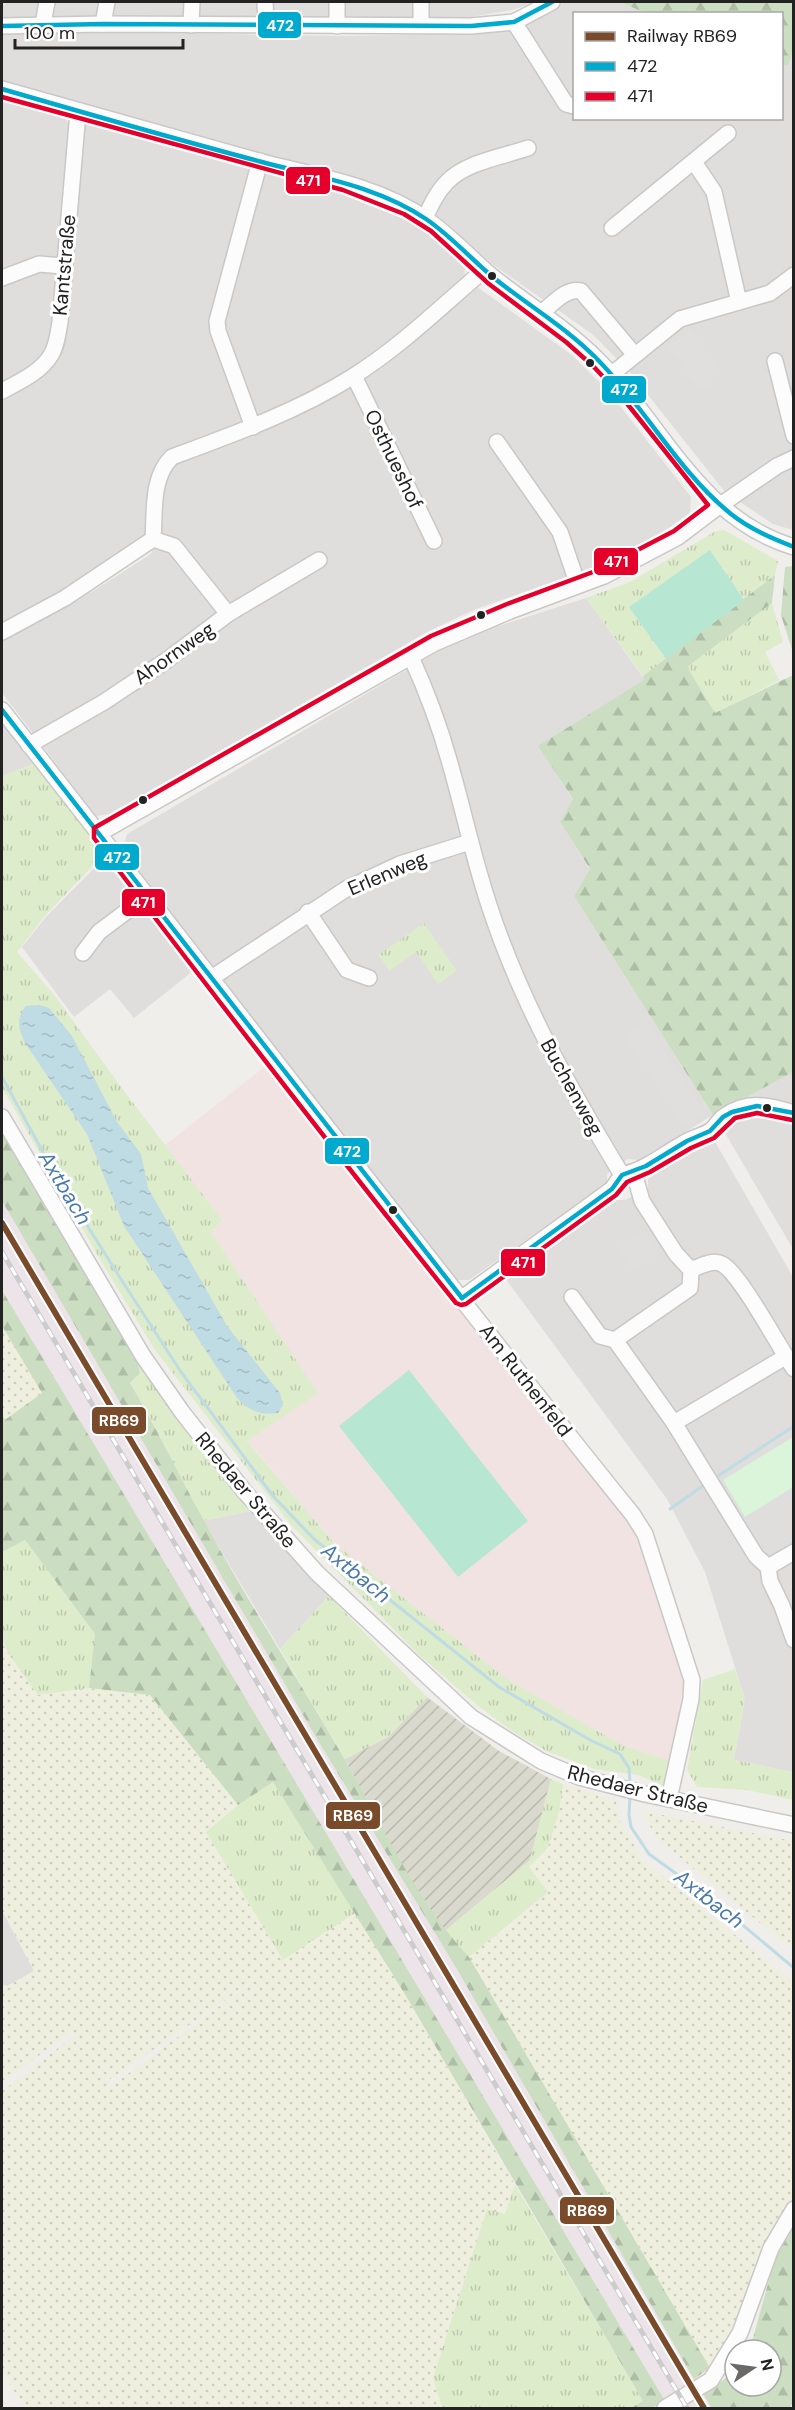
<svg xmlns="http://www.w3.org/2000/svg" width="795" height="2410" font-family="'DM Sans',sans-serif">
	<defs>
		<pattern id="construction-furrows" width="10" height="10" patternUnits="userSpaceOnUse" patternTransform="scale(1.5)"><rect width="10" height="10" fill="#d9d9cd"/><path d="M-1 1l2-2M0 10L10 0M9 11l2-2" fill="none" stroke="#babab0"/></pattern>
		<pattern id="farmland-dots" width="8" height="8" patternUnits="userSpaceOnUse" patternTransform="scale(1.5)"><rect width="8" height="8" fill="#efefdf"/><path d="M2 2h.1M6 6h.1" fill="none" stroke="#cdcdbf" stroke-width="1.8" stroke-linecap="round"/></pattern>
		<pattern id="grass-tufts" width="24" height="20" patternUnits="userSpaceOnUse" patternTransform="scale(1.5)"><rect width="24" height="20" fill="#ddeccb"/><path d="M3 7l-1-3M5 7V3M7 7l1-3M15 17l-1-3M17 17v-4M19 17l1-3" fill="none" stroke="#bdcaae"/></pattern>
		<pattern id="forest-firs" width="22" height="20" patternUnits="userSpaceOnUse" patternTransform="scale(1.5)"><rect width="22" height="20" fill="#cbdec1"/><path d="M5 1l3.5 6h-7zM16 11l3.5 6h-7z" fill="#aebea6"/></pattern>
		<pattern id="water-ripples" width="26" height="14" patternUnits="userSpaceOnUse" patternTransform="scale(1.5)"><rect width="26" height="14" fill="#bfdbe3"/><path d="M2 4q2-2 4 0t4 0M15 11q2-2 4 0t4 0" fill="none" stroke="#a4bcc2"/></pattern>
	</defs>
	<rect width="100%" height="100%" fill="#f0eeeb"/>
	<g fill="#dfdedc">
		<polygon points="2,2 536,2 512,10 471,17 201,19 2,18"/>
		<polygon points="564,2 619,2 646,13 574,14 574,118 782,118 782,64 788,66 793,51 793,530 773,524 725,492 629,371 592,334 495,266 430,213 294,164 2,82 2,33 103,32 338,36 468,34 506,29 547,12"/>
		<polygon points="2,93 62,114 69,124 53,323 50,341 44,354 34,364 2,383"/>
		<polygon points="90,120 339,188 384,203 423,228 448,250 465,269 464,278 403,332 350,369 297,400 168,454 144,541 2,626 2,398 53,363 83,127"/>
		<polygon points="476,286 573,356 609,392 691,497 690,513 647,543 609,562 476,609 429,631 110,814 96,816 2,693 2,640 93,591 151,554 162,527 164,484 178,462 305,412 361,377"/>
		<polygon points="586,598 645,680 539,746 573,800 560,822 590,870 574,896 713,1115 639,1160 628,1159 607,1174 607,1184 469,1280 454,1280 122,850 127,834 439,651 483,631"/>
		<polygon points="2,723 33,764 2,776"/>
		<polygon points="106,856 193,971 134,1018 110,989 74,1017 22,947 46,917"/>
		<polygon points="793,1072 793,1249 722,1128 743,1115 734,1103"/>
		<polygon points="707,1138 714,1140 793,1277 793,1772 734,1760 745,1699 705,1572 667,1499 505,1278 616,1200 625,1200 648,1189 648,1179"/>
		<polygon points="251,1511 329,1596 280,1649 203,1521"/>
		<polygon points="2,1910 34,1971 6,1987 2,1984"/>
	</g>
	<polygon fill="#f1e3e1" points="268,1064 626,1520 639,1540 688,1681 671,1761 624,1746 507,1679 335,1544 247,1440 317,1392 210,1231 222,1220 165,1145"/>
	<polygon fill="#ede4e9" points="2,1201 320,1744 455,1966 712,2408 670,2408 665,2401 59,1386 2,1289"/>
	<polygon fill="url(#construction-furrows)" points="427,1697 499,1751 551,1779 530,1860 445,1931 399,1862 345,1759 388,1737"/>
	<g fill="url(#farmland-dots)" fill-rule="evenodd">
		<polygon points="2,1326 42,1393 2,1422"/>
		<path d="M2 1640 10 1656 38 1695 89 1688 150 1695 238 1805 206 1832 283 1960 355 1913 406 1996 515 2185 504 2215 487 2209 433 2378 442 2408H25L2 2372V2091L75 2035 72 2031 2 2083V1984L7 1986 34 1971 2 1910ZM259 1977 110 2087 106 2083V2082Z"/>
		<polygon points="563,1784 616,1800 620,1821 643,1860 793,1982 793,2198 764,2249 731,2337 710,2368 469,1957 548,1893 529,1867 548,1847 559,1812"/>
		<polygon points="643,1811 793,1841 793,1950 662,1843 650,1826"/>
	</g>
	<g fill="url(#grass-tufts)">
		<polygon points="724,530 778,561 775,575 744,600 711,551 629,607 666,659 643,676 586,598 630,582 714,532"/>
		<polygon points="772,603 783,642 765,652 779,680 715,714 687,667"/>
		<polygon points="33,764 105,853 44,917 17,952 55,996 121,1087 222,1220 211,1232 318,1393 247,1441 335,1544 507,1679 624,1746 671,1761 666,1782 662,1785 638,1775 594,1769 546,1751 512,1731 478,1706 418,1654 291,1525 155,1350 95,1251 2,1087 2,776"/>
		<polygon points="424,923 457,971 438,984 416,952 389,971 378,955"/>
		<polygon points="137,1360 176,1415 251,1511 203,1521 150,1417 130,1383 140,1373"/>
		<polygon points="25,1540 95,1634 89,1688 38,1695 10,1656 2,1640 2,1552"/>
		<polygon points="329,1596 427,1697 388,1737 345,1759 280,1649"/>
		<polygon points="735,1669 745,1699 734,1760 793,1772 793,1800 747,1790 697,1787 687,1770 703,1680"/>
		<polygon points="551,1779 563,1784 559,1812 548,1847 529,1867 548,1892 469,1957 445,1931 530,1860"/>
		<polygon points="273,1782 355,1913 283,1960 206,1832 238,1805"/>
		<polygon points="515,2185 643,2401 631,2408 442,2408 433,2378 487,2209 505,2214"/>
	</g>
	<g fill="url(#forest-firs)">
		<polygon points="619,2 793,2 793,51 788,66 782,64 782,14 646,13"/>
		<polygon points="793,566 794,566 793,653 781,615 785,567"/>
		<polygon points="775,575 772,603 687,667 715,713 793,675 793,1072 713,1115 574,896 590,869 560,822 573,799 538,746 644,680 643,676"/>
		<path d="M2 1133 137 1360 140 1373 130 1383C157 1428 178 1474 203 1519 247 1601 298 1678 344 1758 383 1826 414 1898 469 1957L710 2368 694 2379 455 1966 320 1744 2 1201Z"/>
		<polygon points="2,1290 665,2401 652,2408 631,2408 643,2401 406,1996 273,1782 238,1805 150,1695 89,1688 95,1634 25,1540 2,1552 2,1422 42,1393 2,1326"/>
		<polygon points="793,2223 794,2400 790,2408 712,2408 704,2395 728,2376 735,2366 735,2386 771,2386 771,2350 746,2350 753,2338 777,2251"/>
	</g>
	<polygon fill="#daf5da" points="793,1437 793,1487 745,1517 723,1480"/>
	<g fill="#b7e6d2">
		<polygon points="710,550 744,600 666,659 629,607"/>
		<polygon points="409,1370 528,1521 458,1577 339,1426"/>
	</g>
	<g fill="#e0dfde">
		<polygon points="690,329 719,367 708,375 715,383 702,393 667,346"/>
		<polygon points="646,1020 706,1114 684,1128 624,1035"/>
		<polygon points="644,1230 659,1253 632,1271 617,1248"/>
	</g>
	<path fill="url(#water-ripples)" d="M40 1005 49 1008 72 1036 117 1122 141 1154 148 1188 227 1326 280 1393 283 1405 278 1413C260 1415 249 1411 237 1398L124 1226 87 1134 25 1043C19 1030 15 1019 26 1006Z"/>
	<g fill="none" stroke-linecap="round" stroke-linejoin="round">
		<g stroke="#bfdbe3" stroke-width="3">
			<polyline points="2,1077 56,1176 124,1284 181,1372 273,1496 314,1539 499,1687 590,1740 620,1754 629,1768 630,1784"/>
			<polyline points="715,1478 794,1426"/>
			<polyline points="670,1509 707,1483"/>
			<polyline points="630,1797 629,1815 631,1827 649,1854 714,1901 794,1968"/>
		</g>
		<defs>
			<g id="minor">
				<polyline points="265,2 266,26"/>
				<polyline points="337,2 337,26"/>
				<polyline points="421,2 421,24"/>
				<polyline points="514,22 566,104 574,106"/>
				<polyline points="43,24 47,2"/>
				<polyline points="103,24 107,2"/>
				<polyline points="191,25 192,2"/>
				<polyline points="2,26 103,24 471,26 514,22 552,2"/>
				<path d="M2 89C88 114 175 138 262 162 316 176 379 186 426 219 451 236 471 259 494 278 529 305 567 329 598 360 663 425 699 519 794 547"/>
				<polyline points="694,162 714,192 739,302"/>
				<path d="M425 218C431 205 437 192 447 182 466 162 502 157 528 148"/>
				<polyline points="612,228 728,133"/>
				<polyline points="2,278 39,264 63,266"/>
				<path d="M540 314C552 305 566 287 581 291L635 355"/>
				<polyline points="775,361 794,436"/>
				<polyline points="612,374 680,319 770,293 794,275"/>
				<polyline points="354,376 434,541"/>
				<path d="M2 391C19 382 41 372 51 355 57 346 58 333 60 322L78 112"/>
				<polyline points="253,427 218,331 217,321 260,161"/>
				<polyline points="497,442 560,532 578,585"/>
				<path d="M228 614 174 546 153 539C155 512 151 477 172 457 234 434 296 412 352 377 400 347 442 306 484 270"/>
				<polyline points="2,632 65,598 153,539"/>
				<path d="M411 657C426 690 439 724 449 760 463 808 473 857 489 905 520 1001 570 1089 622 1175"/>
				<path d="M2 710C213 978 419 1250 633 1515L645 1534 692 1680 691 1699 669 1799"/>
				<polyline points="29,745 104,702 167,660 228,614 319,560"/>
				<polyline points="100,833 435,643 510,611 604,576 678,537 719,506 777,466 794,458"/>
				<polyline points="308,912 347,970 369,978"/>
				<polyline points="83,953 99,932 147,896"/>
				<polyline points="210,979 346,889 400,864 470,842"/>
				<polyline points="2,1117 143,1356 182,1412 244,1491 317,1573 471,1717 541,1761 579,1777 645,1794 794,1825"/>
				<path d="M691 1270C700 1266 713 1259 722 1264 740 1273 780 1349 794 1369"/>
				<polyline points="572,1297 600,1336 615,1340 690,1288 691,1270 676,1254 642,1201 634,1173"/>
				<path d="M462 1298 612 1189 622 1175C645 1170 664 1154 684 1143 692 1138 702 1136 710 1131 715 1128 718 1121 723 1117 747 1100 767 1105 794 1113"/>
				<polyline points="615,1340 674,1423 756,1556 768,1567 770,1581 782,1606 794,1640"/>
				<polyline points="674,1423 785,1357"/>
				<polyline points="768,1567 794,1552"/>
				<polyline points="665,2408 711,2380 740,2333 771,2248 794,2209"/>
			</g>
		</defs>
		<use href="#minor" stroke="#c9c8c7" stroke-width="18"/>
		<use href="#minor" stroke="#fdfcfc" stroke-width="15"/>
		<defs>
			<polyline id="rail" points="2,1252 687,2408"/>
		</defs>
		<use href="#rail" stroke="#ccc" stroke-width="5"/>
		<use href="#rail" stroke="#fff" stroke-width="3" stroke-dasharray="9" stroke-linecap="butt"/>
		<defs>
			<g id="bus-1">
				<polyline points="2,26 103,24 471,26 514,22 552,2"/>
				<path d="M2 89C88 114 175 139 262 162 318 177 377 186 426 219 451 236 471 259 494 278 529 306 567 328 598 360 646 409 678 471 731 514 750 529 771 538 794 547"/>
				<polyline points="2,710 462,1298"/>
				<polyline points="462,1298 612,1189 622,1175 646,1166 687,1141 710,1131 723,1117 732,1112 757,1106 794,1113"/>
			</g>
			<path id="bus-2" d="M2 97 343 190 404 214 431 231 489 284 566 342 594 367 621 396 708 505 674 531 601 569 507 604 431 636 94 828V838C213 994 333 1150 456 1303L461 1305 466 1304 616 1195 627 1182 650 1172 691 1148 714 1138 735 1118 757 1113 792 1120"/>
		</defs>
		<use href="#bus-1" stroke="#fff" stroke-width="9"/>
		<use href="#bus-2" stroke="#fff" stroke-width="9"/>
		<use href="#bus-1" stroke="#00a9ce" stroke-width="4.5"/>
		<use href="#bus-2" stroke="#e4002b" stroke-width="4.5"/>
		<defs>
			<polyline id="rail-1" points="2,1223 704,2408"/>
		</defs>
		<use href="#rail-1" stroke="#fff" stroke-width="10"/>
		<use href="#rail-1" stroke="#7a4b2a" stroke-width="6"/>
	</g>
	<g fill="#222" stroke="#fff" stroke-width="2">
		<circle cx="492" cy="276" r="5"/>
		<circle cx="590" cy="363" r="5"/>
		<circle cx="481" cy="615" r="5"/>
		<circle cx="143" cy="800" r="5"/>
		<circle cx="767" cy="1108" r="5"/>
		<circle cx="393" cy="1210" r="5"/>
	</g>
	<g text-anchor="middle" stroke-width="6" stroke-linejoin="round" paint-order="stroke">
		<g font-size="20" fill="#222" stroke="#fff">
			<text transform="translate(64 265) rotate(-85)" y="7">Kantstraße</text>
			<text transform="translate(394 459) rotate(64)" y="7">Osthueshof</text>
			<text transform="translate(174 653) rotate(-35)" y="7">Ahornweg</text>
			<text transform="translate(387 873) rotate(-23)" y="7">Erlenweg</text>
			<text transform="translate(572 1087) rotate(61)" y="7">Buchenweg</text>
			<text transform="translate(526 1380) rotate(52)" y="7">Am Ruthenfeld</text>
			<text transform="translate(246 1490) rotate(50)" y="7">Rhedaer Straße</text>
			<text transform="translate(638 1789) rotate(14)" y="7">Rhedaer Straße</text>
		</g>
		<g font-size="21" font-style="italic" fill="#4a7aab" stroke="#fff">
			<text transform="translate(65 1188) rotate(59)" y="7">Axtbach</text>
			<text transform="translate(356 1573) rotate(39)" y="7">Axtbach</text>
			<text transform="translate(709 1899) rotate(38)" y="7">Axtbach</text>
		</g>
	</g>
	<g stroke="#fff" stroke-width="2">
		<rect x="257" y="11" width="45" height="28" rx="6" fill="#00a9ce"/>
		<rect x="285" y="166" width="46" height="29" rx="6" fill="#e4002b"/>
		<rect x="601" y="375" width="46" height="29" rx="6" fill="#00a9ce"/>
		<rect x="593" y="547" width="46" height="29" rx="6" fill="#e4002b"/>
		<rect x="94" y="843" width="46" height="28" rx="6" fill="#00a9ce"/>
		<rect x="121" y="888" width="45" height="29" rx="6" fill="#e4002b"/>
		<rect x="324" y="1137" width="46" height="28" rx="6" fill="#00a9ce"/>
		<rect x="500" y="1248" width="46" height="29" rx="6" fill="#e4002b"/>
		<rect x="91" y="1406" width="56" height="29" rx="6" fill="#7a4b2a"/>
		<rect x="325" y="1801" width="56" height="29" rx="6" fill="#7a4b2a"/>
		<rect x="559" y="2196" width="56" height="29" rx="6" fill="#7a4b2a"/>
	</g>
	<g font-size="16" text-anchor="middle" font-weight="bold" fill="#fff">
		<text x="280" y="31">472</text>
		<text x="308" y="186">471</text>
		<text x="624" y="395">472</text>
		<text x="616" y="567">471</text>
		<text x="117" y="863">472</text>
		<text x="143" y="908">471</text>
		<text x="347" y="1157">472</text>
		<text x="523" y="1268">471</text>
		<text x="119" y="1426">RB69</text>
		<text x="353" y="1821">RB69</text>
		<text x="587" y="2216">RB69</text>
	</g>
	<rect width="795" height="2410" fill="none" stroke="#222222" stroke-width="6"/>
	<rect x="573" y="12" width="210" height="108" fill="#ffffff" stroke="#a7a7a7" stroke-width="1.5"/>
	<rect x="585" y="32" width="30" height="9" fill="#7a4b2a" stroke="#a7a7a7" stroke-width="1.5"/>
	<text x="627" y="42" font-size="18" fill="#222222">Railway RB69</text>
	<rect x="585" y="62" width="30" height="9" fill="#00a9ce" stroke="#a7a7a7" stroke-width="1.5"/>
	<text x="627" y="72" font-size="18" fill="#222222">472</text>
	<rect x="585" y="92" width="30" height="9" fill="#e4002b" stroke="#a7a7a7" stroke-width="1.5"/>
	<text x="627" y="102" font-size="18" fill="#222222">471</text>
	<g transform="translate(753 2368) rotate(77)"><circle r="28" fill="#ffffff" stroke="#a7a7a7" stroke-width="1.5"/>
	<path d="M0-4.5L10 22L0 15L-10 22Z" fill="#6a6968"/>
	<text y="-9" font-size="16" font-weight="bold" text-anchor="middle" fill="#222222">N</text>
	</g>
	<path d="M15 39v9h168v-9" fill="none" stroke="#222222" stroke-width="3"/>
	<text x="24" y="39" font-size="18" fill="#222222" stroke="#ffffff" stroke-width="4.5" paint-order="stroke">100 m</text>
</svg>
